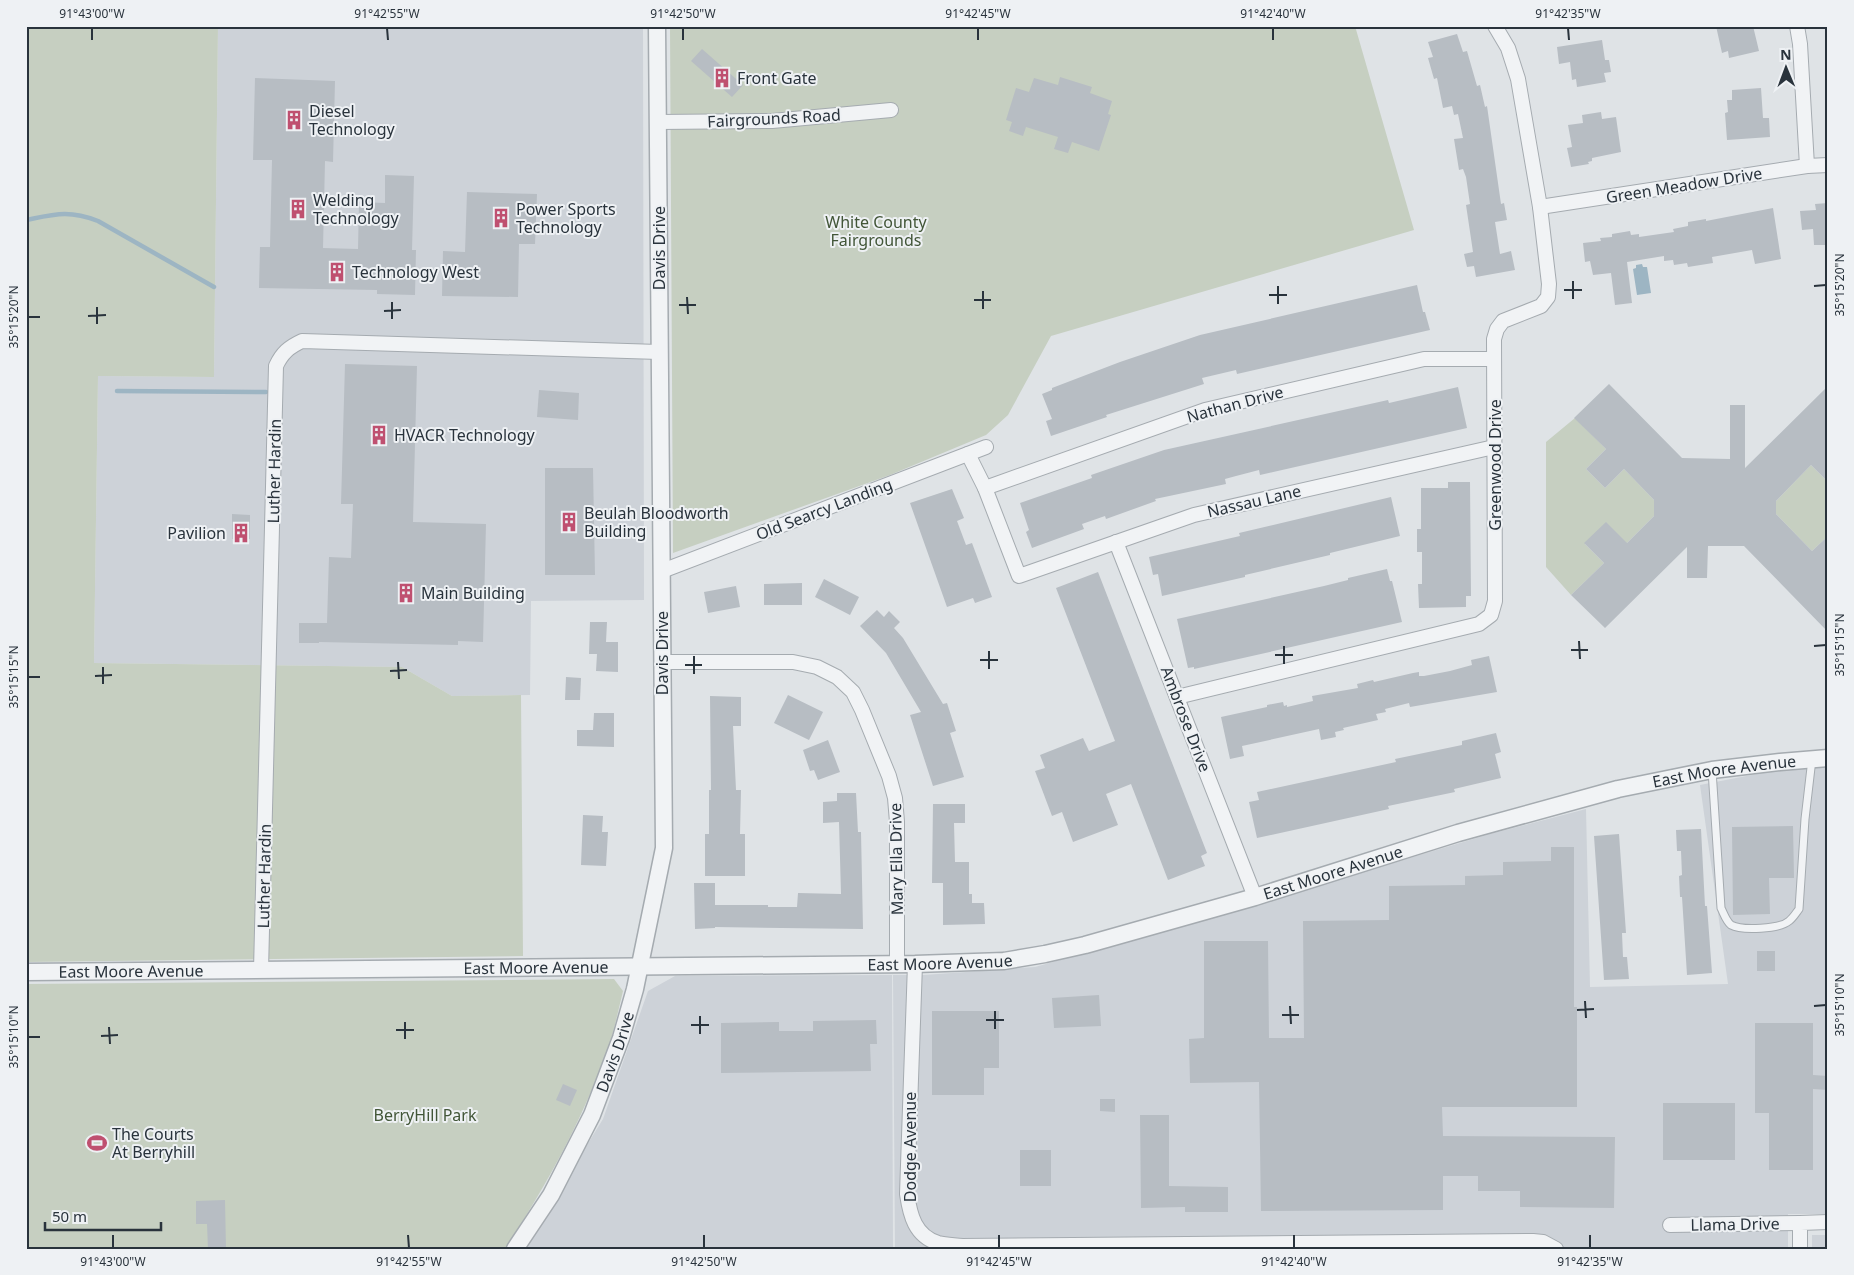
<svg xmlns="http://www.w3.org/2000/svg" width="1854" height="1275" font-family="'Noto Sans',sans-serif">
	<rect width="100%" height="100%" fill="#dfe3e6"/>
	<g fill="#cdd2d8">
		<polygon points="218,26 643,26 644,600 531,601 530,695 452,696 402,667 94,663 98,376 214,377"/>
		<polygon points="1828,767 1828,1214 1788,1214 1788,1249 895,1249 893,975 924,975 1035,967 1199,921 1490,834 1586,809 1590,987 1728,984 1700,785 1767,772"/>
		<polygon points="892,975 893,1249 523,1249 603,1119 648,991 675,976"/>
		<rect x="1812" y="1235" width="16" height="14"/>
	</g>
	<g fill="#c6cfc1">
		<polygon points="26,26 218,26 214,377 98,376 94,663 402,667 452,696 521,695 523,956 26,962"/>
		<polygon points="670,26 1355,26 1414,230 1051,336 1008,415 986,435 890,475 673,553"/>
		<polygon points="1575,418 1606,449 1586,469 1605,488 1624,469 1654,500 1654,516 1627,543 1585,544 1604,563 1571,595 1546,567 1546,442"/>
		<polygon points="1811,465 1828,482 1828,536 1812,551 1776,514 1776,501"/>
		<path d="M614 979 623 991C618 1011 614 1032 607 1051 582 1121 546 1186 505 1249H26V984Z"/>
	</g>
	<polygon fill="#9db5c3" points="1642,264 1643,267 1647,267 1651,293 1637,295 1633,269 1636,268 1636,265"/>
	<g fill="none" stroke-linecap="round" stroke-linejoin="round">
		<g stroke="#9db5c3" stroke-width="4.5">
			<path d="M26 220C56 214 69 210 98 221L214 287"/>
			<polyline points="117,391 266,392"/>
		</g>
	</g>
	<g fill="#b7bdc3">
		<polygon points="1716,26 1753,26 1759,51 1729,58 1728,51 1722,53"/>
		<polygon points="1457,34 1463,52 1467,51 1477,86 1480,85 1485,107 1487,106 1501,204 1504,203 1507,220 1495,222 1500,254 1511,251 1515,270 1476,277 1474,266 1467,267 1464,254 1473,252 1466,205 1470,204 1466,177 1463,169 1459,170 1454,139 1463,138 1458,114 1454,115 1452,106 1443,108 1437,78 1434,79 1428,58 1433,57 1428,42"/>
		<polygon points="1602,40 1605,60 1609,60 1611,72 1604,73 1606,82 1577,87 1576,79 1572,80 1570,62 1559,64 1557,47"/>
		<polygon points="702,49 743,85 732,97 691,61"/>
		<polygon points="1060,77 1092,87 1090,93 1112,101 1108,114 1111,115 1099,151 1072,142 1068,153 1054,149 1058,137 1026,127 1023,136 1009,131 1012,122 1006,120 1016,88 1029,92 1034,78 1058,85"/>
		<polygon points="255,78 335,81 333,162 325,161 323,248 358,249 359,202 385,203 385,175 414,176 412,250 416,250 415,295 377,294 377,290 259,288 260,247 270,247 272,160 253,160"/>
		<polygon points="1761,88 1763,118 1769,118 1770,137 1727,140 1725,113 1728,112 1727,100 1732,100 1732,90"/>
		<polygon points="1601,112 1602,119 1616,117 1621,152 1592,158 1592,161 1588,162 1589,164 1571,167 1567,148 1572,147 1568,125 1583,123 1582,115"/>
		<polygon points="467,192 537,194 535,244 519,244 518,297 442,296 443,251 465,252"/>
		<polygon points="1828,203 1828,245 1814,245 1813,229 1802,230 1800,211 1816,210 1815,204"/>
		<polygon points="1773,208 1781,259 1755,264 1752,250 1712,257 1713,263 1688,267 1687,263 1674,265 1673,260 1664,261 1664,256 1627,262 1632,303 1615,305 1611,273 1593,275 1590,261 1585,262 1583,243 1601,241 1600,238 1612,237 1612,234 1630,231 1631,235 1639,234 1639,237 1674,232 1673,229 1688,226 1688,222 1706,219 1706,221"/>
		<polygon points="1417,285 1423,312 1425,312 1430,330 1237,374 1236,370 1202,378 1204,384 1106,415 1107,417 1051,436 1046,421 1052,419 1042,394 1052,390 1052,388 1120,362 1200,335"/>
		<polygon points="345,364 417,366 413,522 486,524 483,642 458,641 458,645 319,642 319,643 299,643 299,623 327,623 329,557 351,558 353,504 341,504"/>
		<polygon points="1609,384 1682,458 1730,459 1730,405 1745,405 1745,468 1828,386 1828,482 1811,465 1776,501 1776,514 1812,551 1828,536 1828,632 1744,546 1708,546 1707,578 1687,578 1687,547 1605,628 1571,595 1604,563 1584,543 1606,522 1627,543 1654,516 1654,500 1624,469 1605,488 1586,469 1606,449 1574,418"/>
		<polygon points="1458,387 1467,428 1260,475 1259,470 1236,476 1225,479 1226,484 1155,499 1156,501 1106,519 1105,516 1082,524 1084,529 1032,548 1026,532 1029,530 1020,503 1092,478 1091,475 1164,450 1388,400 1389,403"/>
		<polygon points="539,390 579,393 578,420 537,417"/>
		<polygon points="545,468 593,468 595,575 545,575"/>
		<polygon points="1448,482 1470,482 1471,596 1466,596 1466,607 1419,608 1418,584 1422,584 1422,552 1417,552 1417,529 1421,529 1421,488 1448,488"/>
		<polygon points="952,489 964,518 957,521 966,545 972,543 992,597 975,603 973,598 947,607 910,503"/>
		<polygon points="1391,497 1400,536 1330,553 1330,555 1245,575 1245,577 1162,596 1158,574 1153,575 1149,557 1240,536 1239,533"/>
		<polygon points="232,514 250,515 250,539 232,539"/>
		<polygon points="1387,569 1390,581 1392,581 1402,622 1194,669 1194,667 1188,668 1177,619 1324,586 1348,580 1348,578"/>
		<polygon points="1098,572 1207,853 1201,856 1205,866 1168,880 1131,784 1106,794 1118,825 1073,842 1062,812 1052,816 1035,771 1045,768 1040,755 1083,738 1089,751 1115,741 1056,588"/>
		<polygon points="824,579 859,597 850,615 815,597"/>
		<polygon points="802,583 802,605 764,605 764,584"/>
		<polygon points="736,586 740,607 708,613 704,592"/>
		<polygon points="877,610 884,617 889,611 900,622 894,628 903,638 943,704 947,703 956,731 950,733 964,777 933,786 910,715 921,712 886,653 860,626"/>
		<polygon points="590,622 607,622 606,642 618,642 618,672 596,671 597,654 589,654"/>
		<polygon points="1489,656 1497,692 1410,707 1409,703 1385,709 1386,712 1376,714 1378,720 1343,728 1344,730 1335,732 1336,737 1321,740 1319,729 1242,746 1244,756 1230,759 1221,717 1267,707 1267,705 1283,702 1284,706 1287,705 1287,707 1313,701 1312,696 1358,688 1357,684 1373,680 1374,682 1413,673 1419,672 1419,676 1424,676 1450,671 1472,665 1471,660"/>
		<polygon points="566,677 581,678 580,700 565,700"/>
		<polygon points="788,695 823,712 809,740 774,723"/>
		<polygon points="710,696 741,697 741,726 733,726 736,790 741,790 740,834 745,834 745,876 705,876 705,834 709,834 709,790 711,790"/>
		<polygon points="594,713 614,713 614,747 577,746 577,730 593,730"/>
		<polygon points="1496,733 1501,752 1495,754 1501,778 1454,789 1455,792 1388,806 1389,809 1257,838 1249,802 1259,800 1257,792 1396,762 1395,759 1462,745 1462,741"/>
		<polygon points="828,740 840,772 818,780 814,770 810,771 803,750"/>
		<polygon points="837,793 856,793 858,832 861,832 863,929 715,927 715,928 695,929 694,883 715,883 715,905 768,905 768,907 797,907 798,893 841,894 839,822 823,823 823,802 837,801"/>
		<polygon points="933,804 965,804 965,823 954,823 955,862 969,862 969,894 972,894 972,903 984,903 985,924 943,925 943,883 932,883"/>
		<polygon points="583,815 603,816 602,832 608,832 606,866 581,865"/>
		<polygon points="1793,826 1794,878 1769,878 1770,914 1733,915 1732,827"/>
		<polygon points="1701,829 1705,906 1707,906 1712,973 1687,975 1682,897 1680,897 1679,876 1682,875 1681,851 1677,851 1676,830"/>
		<polygon points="1619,834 1626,933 1622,933 1623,957 1627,957 1629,979 1604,980 1594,836"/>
		<polygon points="1551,847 1574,847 1574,1007 1577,1007 1577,1107 1442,1107 1443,1136 1615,1137 1614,1208 1520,1207 1520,1191 1478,1191 1478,1176 1443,1176 1443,1210 1261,1211 1259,1082 1190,1083 1189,1039 1204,1038 1204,941 1268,941 1269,1038 1304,1038 1303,921 1389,920 1389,886 1465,885 1465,876 1503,875 1503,862 1551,861"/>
		<rect x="1757" y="951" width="18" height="20"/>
		<polygon points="1099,995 1101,1026 1054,1028 1052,998"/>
		<polygon points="932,1011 999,1011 999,1068 984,1068 984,1095 932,1095"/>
		<polygon points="876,1020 877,1044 870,1044 871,1071 721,1073 721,1023 779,1022 779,1031 813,1031 813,1021"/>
		<polygon points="1755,1023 1813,1023 1813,1075 1828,1076 1828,1090 1813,1089 1813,1170 1769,1170 1769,1113 1755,1113"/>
		<polygon points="563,1084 577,1090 570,1106 556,1100"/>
		<polygon points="1100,1099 1115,1099 1115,1112 1100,1111"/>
		<rect x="1663" y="1103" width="72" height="57"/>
		<polygon points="1140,1115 1169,1115 1169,1186 1228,1187 1228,1212 1185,1212 1185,1207 1141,1208"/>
		<rect x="1020" y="1150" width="31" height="36"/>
		<polygon points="225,1200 226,1249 208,1249 207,1224 196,1224 196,1201"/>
	</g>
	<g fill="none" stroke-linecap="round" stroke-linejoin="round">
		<defs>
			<path id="service" d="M1712 770 1721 908C1724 914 1726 921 1731 925 1742 931 1780 929 1789 921 1793 918 1796 913 1799 909L1805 819 1812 759"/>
			<g id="minor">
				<polyline points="1797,26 1800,44 1807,166"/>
				<polyline points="658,122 772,121 891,110"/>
				<polyline points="1540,207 1807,166 1828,165"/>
				<polyline points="968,454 985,488 1019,576 1194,515 1494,447"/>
				<polyline points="985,488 1205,410 1424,359 1494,359"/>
				<polyline points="1116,542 1255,897"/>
				<polyline points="662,571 986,447"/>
				<polyline points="663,662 793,662 817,667 837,677 853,692 862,710 889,776 895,798 897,822 897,964"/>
				<polyline points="1177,697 1479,624 1491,615 1495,601 1494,339 1497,329 1503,321 1541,306 1548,297 1549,284 1540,207 1518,79 1508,48 1495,26"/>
				<path d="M915 964 907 1194C910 1215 915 1236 938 1243 946 1245 955 1245 962 1246L1533 1241 1543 1242 1556 1249"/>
				<path d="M261 970 276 366C282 353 289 347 302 341L659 352"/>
				<polyline points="1670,1225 1800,1223"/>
				<polyline points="1800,1249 1800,1223 1828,1222"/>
			</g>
			<g id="tertiary">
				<path id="s1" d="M26 972 915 964 1004 961 1045 954 1085 945 1255 897 1458 833 1618 789 1712 770 1780 762 1828 758"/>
				<path id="s2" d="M515 1249 551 1195 592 1115 621 1038 635 989 664 848 657 26"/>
			</g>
		</defs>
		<use href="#service" stroke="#a5abb0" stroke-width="9"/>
		<use href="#minor" stroke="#a5abb0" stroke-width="16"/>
		<use href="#tertiary" stroke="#a5abb0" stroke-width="19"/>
		<use href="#service" stroke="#f1f3f5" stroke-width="7"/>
		<use href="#minor" stroke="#f1f3f5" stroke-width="14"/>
		<use href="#tertiary" stroke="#f1f3f5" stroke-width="16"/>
	</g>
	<path fill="none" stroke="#29333c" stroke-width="2" d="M92 28V40M387 28 388 40M683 28V40M978 28V40M1273 28V40M1568 28 1569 40M1573 281V299M1278 286V304M1814 286 1826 285M1564 290H1582M983 291V309M1269 295H1287M687 297 688 314M974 300H991M392 302V319M679 305H696M97 307V324M384 311 401 310M88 316 106 315M28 317H40M1579 641 1580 659M1284 646V664M1814 646 1826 645M1571 650H1588M989 651V669M1275 655H1293M694 656V674M980 660H998M398 662 399 679M685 665H702M103 667V684M390 671 407 670M95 676 112 675M28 677H40M1585 1001 1586 1018M1290 1006 1291 1024M1814 1006 1826 1005M1577 1010 1594 1009M995 1011V1029M1282 1015H1299M700 1016V1034M986 1020H1004M405 1022V1039M691 1025H709M109 1027 110 1044M396 1030H414M101 1036 118 1035M28 1037H40M113 1235V1248M408 1235 409 1248M704 1235V1248M999 1235V1248M1294 1235V1248M1590 1235V1248"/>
	<defs>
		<symbol id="building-bare" viewBox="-9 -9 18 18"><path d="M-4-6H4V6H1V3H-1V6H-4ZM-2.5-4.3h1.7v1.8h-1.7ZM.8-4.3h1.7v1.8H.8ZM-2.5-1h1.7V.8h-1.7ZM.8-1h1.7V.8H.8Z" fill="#bf5070" stroke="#eef1f4" stroke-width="2.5" paint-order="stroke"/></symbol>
		<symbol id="stadium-bare" viewBox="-9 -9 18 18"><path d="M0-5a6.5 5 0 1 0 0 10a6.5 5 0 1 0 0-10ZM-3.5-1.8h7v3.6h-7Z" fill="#bf5070" stroke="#eef1f4" stroke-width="2.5" paint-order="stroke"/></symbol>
	</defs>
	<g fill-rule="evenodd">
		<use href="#building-bare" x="708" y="64" width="28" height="28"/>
		<use href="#building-bare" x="280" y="106" width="28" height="28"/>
		<use href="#building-bare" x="284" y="195" width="28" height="28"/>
		<use href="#building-bare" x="487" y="204" width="28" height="28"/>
		<use href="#building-bare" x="323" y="258" width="28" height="28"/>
		<use href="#building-bare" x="365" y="421" width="28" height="28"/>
		<use href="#building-bare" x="555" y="508" width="28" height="28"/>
		<use href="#building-bare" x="227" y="519" width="28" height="28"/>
		<use href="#building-bare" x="392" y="579" width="28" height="28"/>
		<use href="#stadium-bare" x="83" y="1129" width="28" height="28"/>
	</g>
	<g text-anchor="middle" stroke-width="4" stroke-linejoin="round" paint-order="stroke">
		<g font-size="16" fill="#29333c" stroke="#eef1f4" text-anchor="start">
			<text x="737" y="84">Front Gate</text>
			<text x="309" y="117">Diesel<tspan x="309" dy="18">Technology</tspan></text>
			<text x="313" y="206">Welding<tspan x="313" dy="18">Technology</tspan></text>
			<text x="516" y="215">Power Sports<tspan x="516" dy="18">Technology</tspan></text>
			<text x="352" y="278">Technology West</text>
			<text x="394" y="441">HVACR Technology</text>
			<text x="584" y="519">Beulah Bloodworth<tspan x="584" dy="18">Building</tspan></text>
			<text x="226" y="539" text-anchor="end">Pavilion</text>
			<text x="421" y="599">Main Building</text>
			<text x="112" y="1140">The Courts<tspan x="112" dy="18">At Berryhill</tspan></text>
		</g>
		<g font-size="16" fill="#29333c" stroke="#eef1f4">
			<text transform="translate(774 118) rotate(-3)" y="6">Fairgrounds Road</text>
			<text transform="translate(1684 185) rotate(-9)" y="6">Green Meadow Drive</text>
			<text transform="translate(659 248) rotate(-90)" y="6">Davis Drive</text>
			<text transform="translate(1235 404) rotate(-15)" y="6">Nathan Drive</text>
			<text transform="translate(1495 465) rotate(-90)" y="6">Greenwood Drive</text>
			<text transform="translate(274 471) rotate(-89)" y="6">Luther Hardin</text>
			<text transform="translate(1254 501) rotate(-13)" y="6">Nassau Lane</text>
			<text transform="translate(824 509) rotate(-21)" y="6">Old Searcy Landing</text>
			<text transform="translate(662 653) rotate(-90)" y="6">Davis Drive</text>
			<text transform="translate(1186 719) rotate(69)" y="6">Ambrose Drive</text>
			<text dy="6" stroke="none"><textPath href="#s1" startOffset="1724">East Moore Avenue</textPath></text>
			<text transform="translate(896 859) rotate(-91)" y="6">Mary Ella Drive</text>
			<text dy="6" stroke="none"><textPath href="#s1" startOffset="1319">East Moore Avenue</textPath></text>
			<text transform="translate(264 876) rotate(-89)" y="6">Luther Hardin</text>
			<text dy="6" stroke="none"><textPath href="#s1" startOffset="914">East Moore Avenue</textPath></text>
			<text dy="6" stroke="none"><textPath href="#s1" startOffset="510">East Moore Avenue</textPath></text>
			<text dy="6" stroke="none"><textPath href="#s1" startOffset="105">East Moore Avenue</textPath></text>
			<text dy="6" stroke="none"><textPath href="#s2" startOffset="222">Davis Drive</textPath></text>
			<text transform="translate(910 1147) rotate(-90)" y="6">Dodge Avenue</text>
			<text transform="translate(1735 1224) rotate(-1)" y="6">Llama Drive</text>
		</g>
		<g font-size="16" fill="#425638" stroke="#eef1f4">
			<text x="876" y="228">White County<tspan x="876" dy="18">Fairgrounds</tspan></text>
			<text x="425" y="1121">BerryHill Park</text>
		</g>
	</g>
	<rect width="1854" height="1275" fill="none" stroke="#eef1f4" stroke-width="55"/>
	<g transform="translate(1786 68) rotate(359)" stroke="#eef1f4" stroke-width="4" paint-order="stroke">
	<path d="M0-4L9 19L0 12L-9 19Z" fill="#29333c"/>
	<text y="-8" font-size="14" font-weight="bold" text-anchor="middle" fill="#29333c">N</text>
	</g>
	<path d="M45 1222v8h116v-8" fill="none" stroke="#29333c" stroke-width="2.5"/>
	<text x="52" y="1222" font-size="15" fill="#29333c" stroke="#eef1f4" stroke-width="4" paint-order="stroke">50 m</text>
	<rect x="28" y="28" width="1798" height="1220" fill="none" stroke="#29333c" stroke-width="2"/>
	<g font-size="12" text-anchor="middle" fill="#29333c">
		<text x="92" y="18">91°43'00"W</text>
		<text x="387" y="18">91°42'55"W</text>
		<text x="683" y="18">91°42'50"W</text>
		<text x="978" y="18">91°42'45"W</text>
		<text x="1273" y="18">91°42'40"W</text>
		<text x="1568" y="18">91°42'35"W</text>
		<text transform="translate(1840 285) rotate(-90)" y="4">35°15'20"N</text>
		<text transform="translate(14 317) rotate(-90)" y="4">35°15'20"N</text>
		<text transform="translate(1840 645) rotate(-90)" y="4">35°15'15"N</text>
		<text transform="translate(14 677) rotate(-90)" y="4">35°15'15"N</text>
		<text transform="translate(1840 1005) rotate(-90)" y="4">35°15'10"N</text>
		<text transform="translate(14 1037) rotate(-90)" y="4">35°15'10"N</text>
		<text x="113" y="1266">91°43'00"W</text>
		<text x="409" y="1266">91°42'55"W</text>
		<text x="704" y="1266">91°42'50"W</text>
		<text x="999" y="1266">91°42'45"W</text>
		<text x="1294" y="1266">91°42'40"W</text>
		<text x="1590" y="1266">91°42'35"W</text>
	</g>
</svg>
